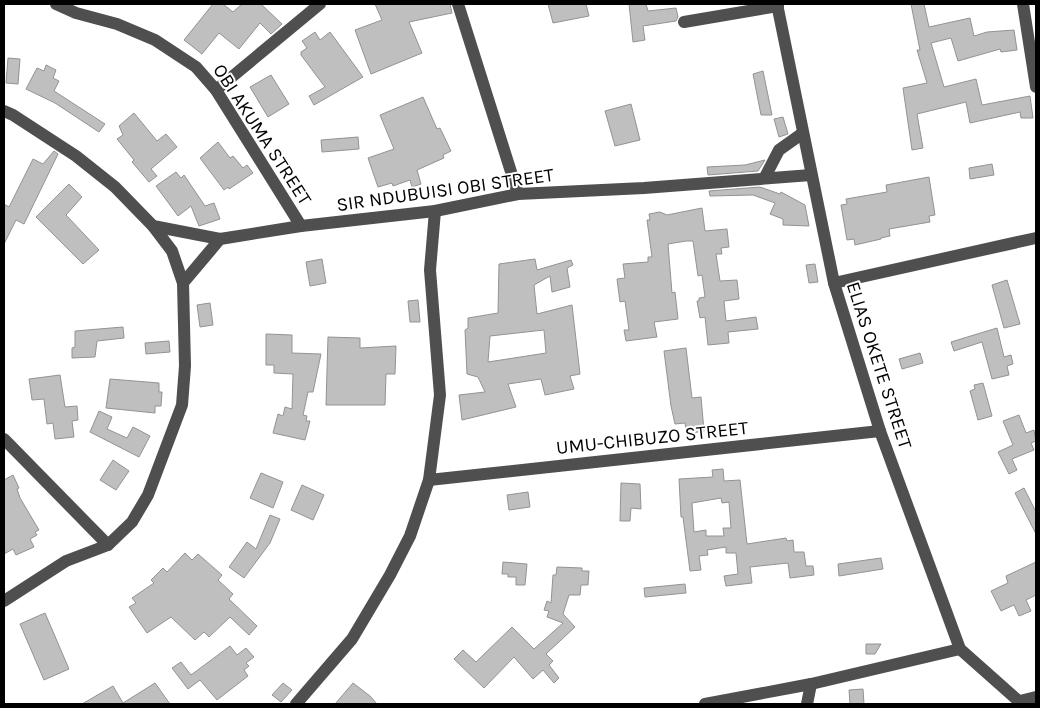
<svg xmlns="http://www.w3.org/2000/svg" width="1040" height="708" font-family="Karla,sans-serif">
	<rect width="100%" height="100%" fill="#fff"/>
	<g fill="#bfbfbf" stroke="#939393" fill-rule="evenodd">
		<polygon points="213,4 223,4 233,12 242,4 261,4 282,24 271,34 260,23 239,49 219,33 202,54 184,40"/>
		<polygon points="375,4 450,4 452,13 409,22 422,53 371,74 355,30 382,20"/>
		<polygon points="548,4 586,4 589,16 553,23"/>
		<polygon points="629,4 646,4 648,11 676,8 678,17 676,21 643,26 645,40 633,42"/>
		<polygon points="911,4 924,4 929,27 970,18 974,36 987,32 1014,30 1017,50 1001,52 1000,49 958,61 951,38 931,43 944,87 976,79 982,105 1030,96 1033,118 1021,118 1020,112 970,123 966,102 917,114 923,148 912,150 903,88 927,83 917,50 920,50"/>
		<polygon points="315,32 320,40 330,32 363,77 314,105 309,96 325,87 301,55 301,52 307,48 302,41"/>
		<polygon points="8,58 20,59 18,84 6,83"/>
		<polygon points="46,65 56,70 53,78 59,81 54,91 105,124 99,132 55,103 26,89 37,68 44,71"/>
		<polygon points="763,71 772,115 761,115 753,74"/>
		<polygon points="271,75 289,104 268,117 250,87"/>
		<polygon points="423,97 437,129 440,128 451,151 443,155 444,158 417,170 421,184 412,187 410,180 393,186 392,183 378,187 368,158 394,149 380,115"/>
		<polygon points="631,104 640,140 615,146 605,111"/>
		<polygon points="134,113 157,141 166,134 177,147 151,169 157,176 149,182 132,162 134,160 117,139 123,135 119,126"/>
		<polygon points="783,117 788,134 779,137 774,119"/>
		<polygon points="358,137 359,149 322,152 321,140"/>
		<polygon points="218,142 230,158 233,156 243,168 247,165 253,173 229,189 228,187 224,190 200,158"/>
		<polygon points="54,151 58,154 24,224 16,220 4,244 4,204 9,207 33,159 43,164"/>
		<polygon points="765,160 758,171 708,175 707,167 745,165"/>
		<polygon points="992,164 994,175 970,179 969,168"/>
		<polygon points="176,172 181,178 184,175 205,206 214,203 220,219 199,226 191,206 178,216 156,186"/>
		<polygon points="929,177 935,215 929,216 930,222 889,229 890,236 881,238 881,239 855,245 854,239 847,240 841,205 847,204 846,199 887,192 886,185"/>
		<polygon points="69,184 82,197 66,215 99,250 83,264 36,217"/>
		<polygon points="760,187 780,194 781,192 805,205 809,226 783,225 783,219 770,214 775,203 753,195 710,196 709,191"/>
		<polygon points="702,208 705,231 727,229 729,247 721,248 722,254 716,254 720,281 737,280 739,299 724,301 726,321 756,317 758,329 728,332 729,343 708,345 705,317 700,318 697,301 699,301 699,298 705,297 702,275 698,276 693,241 686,241 668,244 672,293 675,292 678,319 654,322 657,337 626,341 624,330 629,330 625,301 620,302 617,279 625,278 623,264 648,262 648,257 652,257 647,220 650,220 649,214 660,212 667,215"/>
		<polygon points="322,259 326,283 310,286 306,262"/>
		<path d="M535 259 537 270 571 260 573 265 567 268 570 287 552 292 550 276 534 285 537 314 572 305 580 374 570 376 574 389 545 395 541 379 508 384 516 407 462 420 459 395 485 392 478 377 467 374 465 330 468 328V318L498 313 499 264ZM544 330 546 353 488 362 490 336Z"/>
		<polygon points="815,264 818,282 809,283 806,265"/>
		<polygon points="1007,280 1020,324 1004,328 992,285"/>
		<polygon points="418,300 420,322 410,322 408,301"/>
		<polygon points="210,303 213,325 200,327 197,305"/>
		<polygon points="123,327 124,338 97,341 95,357 72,358 72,348 75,347 75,331"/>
		<polygon points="997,328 1004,357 1011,355 1013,364 1007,366 1009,375 992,379 982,342 954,351 951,342"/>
		<polygon points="266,334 292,335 292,353 321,354 313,392 308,392 303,415 307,416 306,421 310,421 305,440 273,433 278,414 283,416 285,407 292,409 293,374 274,373 274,365 266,365"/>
		<polygon points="328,337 360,338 360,348 396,346 395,374 386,374 385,405 326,405"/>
		<polygon points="169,341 170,352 146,354 145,343"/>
		<polygon points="686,348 692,398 701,397 704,431 692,433 692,429 686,429 685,423 675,424 671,406 664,351"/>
		<polygon points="920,353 923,363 902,369 899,359"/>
		<polygon points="60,375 65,407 77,406 78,420 72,421 74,437 55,439 53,423 47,424 44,399 32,400 29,379"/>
		<polygon points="110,379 159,383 159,392 162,392 161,406 155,406 155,413 106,408"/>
		<polygon points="983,383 992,416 978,420 970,391 975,389 974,385"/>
		<polygon points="99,411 112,417 107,429 127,438 133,427 150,436 139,457 90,432"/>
		<polygon points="1019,415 1026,433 1034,430 1036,441 1031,443 1034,450 1012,459 1017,470 1009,474 998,452 1013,445 1003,421"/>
		<polygon points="113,460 129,471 116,490 100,480"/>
		<path d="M723 469 724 481 740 480 747 544 786 538 787 541 793 540 794 552H804L806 566H813L814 575 790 578 788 563 750 567 752 583 726 586 724 576 738 574 736 553H726V547L707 550 708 555 699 556 701 570 690 571 683 517H681L679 479 713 477 712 470ZM721 498 722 503 729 502 731 528H723L724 536H706V530L694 532 692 503Z"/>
		<polygon points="261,473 283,482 273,508 250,498"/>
		<polygon points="13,475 19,488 17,489 20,498 39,530 35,532 37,535 30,539 34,547 16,555 13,549 4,554 4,480"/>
		<polygon points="621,483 640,484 641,509 631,508 630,521 620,521"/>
		<polygon points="302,485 324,495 313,520 291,510"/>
		<polygon points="1024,488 1036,512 1036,534 1015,493"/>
		<polygon points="528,492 530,507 509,510 507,495"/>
		<polygon points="270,515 280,519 270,543 244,578 229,567 247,542 256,549"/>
		<polygon points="185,553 192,560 198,554 222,575 218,580 233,594 229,599 257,626 249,635 230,617 209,637 204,632 195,640 171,617 147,633 129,607 136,603 132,598 154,583 151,580 163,568 167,572"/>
		<polygon points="881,558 883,569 839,576 838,564"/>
		<polygon points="503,562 527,564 525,585 516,585 516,577 508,577 508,574 502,574"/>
		<polygon points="1036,562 1036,595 1026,600 1031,611 1019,616 1014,605 1001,611 991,591 1008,583 1006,576"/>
		<polygon points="557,567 582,568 582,571 589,571 588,585 581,585 580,595 569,595 563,614 575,627 546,654 553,661 549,665 559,678 554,683 543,670 533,679 514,657 484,688 454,659 463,650 476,662 512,627 534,649 563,623 547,617 549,611 544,610 547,601 551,603 553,575 556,575"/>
		<polygon points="685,584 686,593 645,597 644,588"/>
		<polygon points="45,613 69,669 44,680 20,624"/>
		<polygon points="866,644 881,644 875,654 866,654"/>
		<polygon points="230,646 237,655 246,648 254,657 246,663 249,666 244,670 248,676 217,700 200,680 188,689 172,668 181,662 191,675"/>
		<polygon points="155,683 170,704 82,704 113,686 123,703"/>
		<polygon points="283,683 292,690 281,702 272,695"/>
		<polygon points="353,683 370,696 377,704 335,704"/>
		<polygon points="863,689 864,704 850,704 849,690"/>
	</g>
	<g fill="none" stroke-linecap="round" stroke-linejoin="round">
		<g stroke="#4f4f4f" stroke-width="12">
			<polyline points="56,4 76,13 117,24 155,40 196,67 216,90 301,226"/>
			<polyline points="458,4 518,194"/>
			<polyline points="777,4 834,283 880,431 960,649 1022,704"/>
			<polyline points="1023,4 1036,87"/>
			<polyline points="684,22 778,6"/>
			<polyline points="216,90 320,4"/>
			<polyline points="4,111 13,115 76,156 115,187 153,226 220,239 301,226 435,211 518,194 644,188 811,175"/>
			<polyline points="765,177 779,150 803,133"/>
			<polyline points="153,226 172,251 183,283"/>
			<polyline points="834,283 1036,238"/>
			<polyline points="4,439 108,545"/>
			<polyline points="429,480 880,431"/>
			<polyline points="4,601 66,561 108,545 132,522 148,495 182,405 185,366 183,283 220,239"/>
			<polyline points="1020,701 1036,697"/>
			<polyline points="296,704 352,639 390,575 410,536 429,480 440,395 430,270 435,211"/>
			<polyline points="705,704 811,684 960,649"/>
			<polyline points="807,704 811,684"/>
		</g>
	</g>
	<g text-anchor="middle" stroke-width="4" stroke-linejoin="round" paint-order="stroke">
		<g font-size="19" fill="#000" stroke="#fff">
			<text transform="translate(263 134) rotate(57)" y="7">OBI AKUMA STREET</text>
			<text transform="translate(445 189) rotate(-8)" y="7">SIR NDUBUISI OBI STREET</text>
			<text transform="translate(880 365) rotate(72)" y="7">ELIAS OKETE STREET</text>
			<text transform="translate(652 437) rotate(-6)" y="7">UMU-CHIBUZO STREET</text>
		</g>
	</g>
	<rect width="1040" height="708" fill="none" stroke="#000000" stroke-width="10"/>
</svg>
